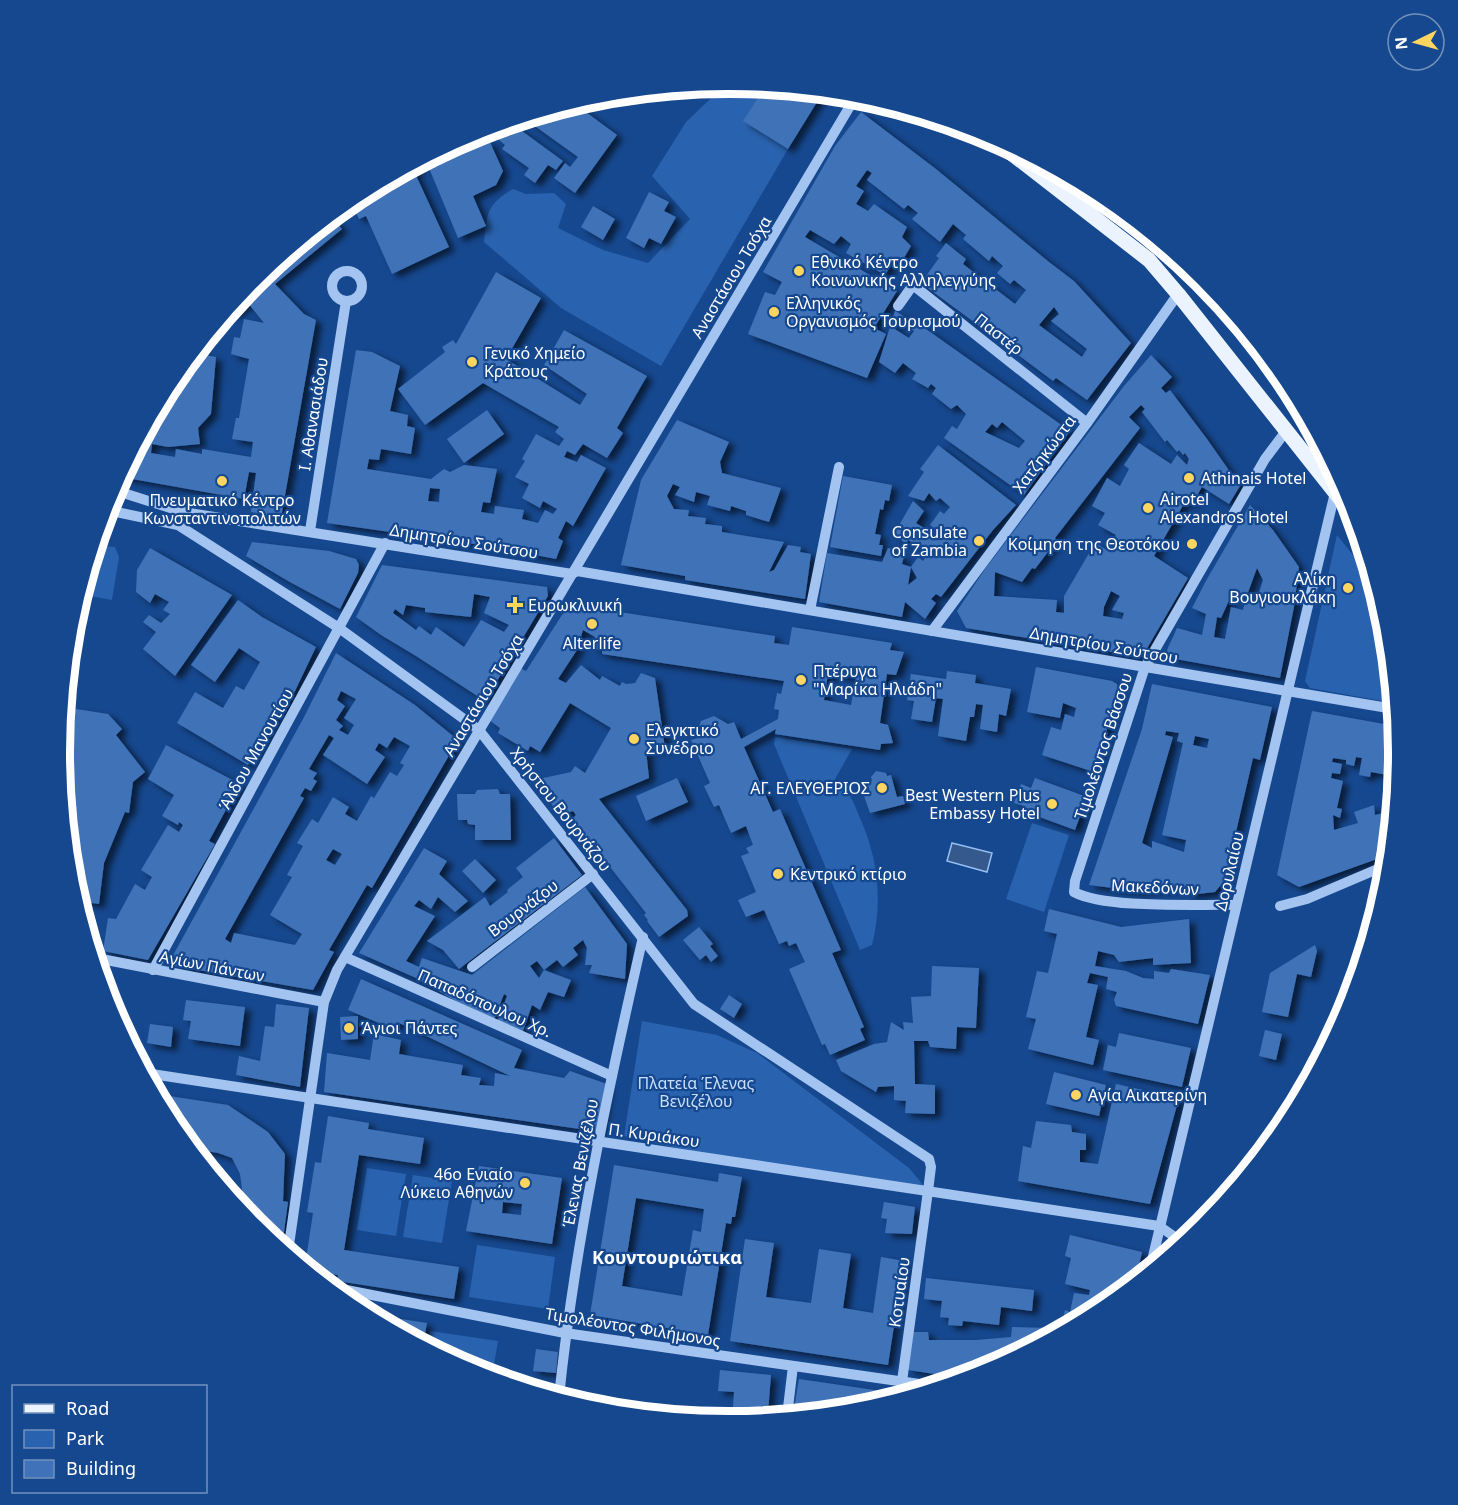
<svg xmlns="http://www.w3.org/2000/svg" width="1458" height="1505" font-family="'Noto Sans',sans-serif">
	<defs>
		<filter id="shadow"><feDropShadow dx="6" dy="4" stdDeviation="3" flood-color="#0009"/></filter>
	</defs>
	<rect width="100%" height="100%" fill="#16488f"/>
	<g fill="#2962ae">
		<path d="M726 84 747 85 761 93 744 121 788 149 661 366 561 308 484 242C487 214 486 205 513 189L526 194 554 193 566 204 558 228 603 250 648 263 690 219 652 176 686 122Z"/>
		<polygon points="1337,535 1372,579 1385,622 1393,703 1310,688 1305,681"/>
		<polygon points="105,546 115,547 119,557 112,600 90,596 97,553"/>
		<path d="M775 737 852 749 834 781C839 789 846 790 850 796 854 802 857 811 860 818 878 858 883 902 872 945L860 950 774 744Z"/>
		<polygon points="1032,823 1069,835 1044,912 1006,899"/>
		<polygon points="642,1021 717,1035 757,1053 909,1168 928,1191 753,1165 624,1136"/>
		<polygon points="367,1168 406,1174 396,1236 357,1230"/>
		<polygon points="413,1175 452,1181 442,1243 403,1237"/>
		<polygon points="477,1245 555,1257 548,1309 469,1297"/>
		<polygon points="430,1331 498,1341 492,1376 473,1370 428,1347"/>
	</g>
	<polygon fill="#35598d" stroke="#95bef2" stroke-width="1.5" points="952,843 992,853 987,872 947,861"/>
	<g fill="#3f72b8" fill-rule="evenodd" filter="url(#shadow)">
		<polygon points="747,85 821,93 822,94 788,149 743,121 761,93"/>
		<polygon points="575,104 617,135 575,193 554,178 565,163 570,167 578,157 525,119"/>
		<path d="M861 112 936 169 1049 262 1074 281 1131 343 1087 400 1056 378 1053 381 1017 354 1020 350 995 329 993 336 921 283 939 258 936 256 946 243 966 259 963 264 1015 304 1026 290 1014 280 1010 284 997 273 1003 266 992 256 989 261 963 239 966 235 953 224 940 242 912 219 918 213 908 205 904 209 867 180 872 173 867 170 856 186 864 191 856 204 868 211 874 204 907 227 902 237 911 246 901 263 894 260 885 275 846 253 851 244 841 236 834 244 810 230 805 237 897 291 874 328 886 334 867 378 748 334 765 292 775 295 782 282 763 272 835 146ZM1054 307 1059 314 1051 321 1087 349 1082 357 1039 325Z"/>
		<polygon points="511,123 563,161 556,170 548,165 535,183 524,175 529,168 502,149 505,145 497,138 507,124"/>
		<polygon points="489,140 503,171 496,185 473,196 486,226 458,238 429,168"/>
		<polygon points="418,164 420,169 414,171 449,247 392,274 366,216 359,219 351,202 404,176 402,172"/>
		<polygon points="649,192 669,202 664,211 676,217 661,244 649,238 644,248 626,238"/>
		<polygon points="593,206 615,219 603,240 581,227"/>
		<polygon points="332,217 342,229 275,284 304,314 316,320 281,518 251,512 256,473 249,472 244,499 121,477 173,381 202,345 199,354 216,357 211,414 198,428 200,444 168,447 152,444 151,453 175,457 176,449 202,454 202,449 251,457 253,442 232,439 236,418 239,418 249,359 231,354 234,337 240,338 244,319 264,323 248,303 234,315 230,311 256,279"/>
		<path d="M496 272 541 298 506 359 580 405 587 394 544 365 564 330 647 376 617 428 623 433 607 458 583 444 575 455 567 451 564 457 577 462 581 455 606 468 573 526 566 521 558 538 563 541 556 559 488 546 327 523 356 350 372 352 400 366 390 411 408 415 407 426 415 428 411 454 381 449 379 460 369 459 367 469 431 479 444 469 450 472 464 465 497 469 490 503 483 502 481 512 494 514 495 506 524 510 522 519 538 523 545 510 553 514 557 509 543 501 540 508 522 498 529 484 515 477 525 461 522 459 536 434 559 446 564 439 555 432 559 427 483 383 425 425 398 389 445 352 442 347 453 340 456 344ZM430 488 440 489 439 502 428 501Z"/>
		<path d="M895 311 926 329 1070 431 1024 495 944 438 952 426 957 429 966 414 957 405 951 409 932 394 936 388 931 384 928 388 912 379 916 373 903 363 895 373 879 362ZM898 321 914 331 909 338 893 328ZM1002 422 1025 441 1019 448 985 432 992 424 997 428Z"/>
		<path d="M1151 355 1172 377 1161 388 1166 393 1170 390 1207 439 1240 486 1229 504 1202 487 1192 504 1186 500 1154 556 1188 578 1142 657 966 628 957 611 985 569 1124 386ZM1141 405 1145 409 1142 412 1165 442 1167 440 1177 452 1179 450 1183 455 1185 453 1189 459 1187 465 1177 455 1171 464 1139 443 1124 465 1129 469 1120 486 1107 478 1092 506 1105 513 1098 525 1116 535 1107 550 1095 543 1064 596V613L1056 612 1057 600 994 596 995 572 1022 582 1032 568 1035 569 1057 540 1055 538 1140 428 1129 417ZM1111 591 1120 596 1112 610 1124 613 1122 619 1103 616 1104 607Z"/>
		<polygon points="487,410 504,434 464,463 447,439"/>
		<polygon points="677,420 729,442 720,462 722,473 781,488 769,522 746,515 746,511 731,506 730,511 707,505 710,496 696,492 694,502 675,495 680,487 673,484 667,496 674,509 689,510 688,516 706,518 705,524 722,526 722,532 784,542 769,572 774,570 788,545 801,547 800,552 811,554 805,599 685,580 685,576 621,565 641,480"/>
		<polygon points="938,445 1016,505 993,530 941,597 936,594 931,599 936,603 925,619 905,602 902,617 819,602 827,553 882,562 888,548 896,550 895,555 904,556 902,564 911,567 908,585 917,578 911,567 918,557 923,561 928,553 908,540 906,544 894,534 913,501 924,511 916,523 932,533 935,529 930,525 940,511 944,514 950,507 940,498 936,501 929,493 924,501 908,496 924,472 920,469"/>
		<polygon points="843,476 892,485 889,501 885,500 883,510 880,509 875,534 881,535 879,545 883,545 881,556 830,547"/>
		<path d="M1250 505 1273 530 1299 567 1294 607 1280 678 1170 658 1167 650 1177 628 1202 635 1206 614 1192 608 1207 579ZM1257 568 1263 580 1257 599 1246 598 1243 610 1231 607 1225 639 1214 637 1217 617 1221 618 1232 594 1246 598Z"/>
		<polygon points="252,542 329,551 356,559 359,565 358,573 340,609 288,581 246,556"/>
		<polygon points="150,548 232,595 175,676 143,649 156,632 143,622 149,615 161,623 170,614 163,610 169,602 155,594 150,603 136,592 137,570"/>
		<path d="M382 565 547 587 548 596 485 701 416 656 381 635 356 617ZM474 594 490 597 484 613 509 625 504 632 481 620 464 647 436 627 431 635 419 626 416 630 393 613 395 609 403 615 406 605 425 608V612L471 617Z"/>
		<polygon points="238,600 262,617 316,647 285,712 279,711 248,765 177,723 195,692 223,708 236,686 244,690 260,662 239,648 215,682 191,665"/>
		<path d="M571 601 600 609 775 636 774 643 789 645 792 627 892 643 890 650 904 652 896 675 887 674 880 723 888 725 893 743 881 744 880 750 775 734 776 729 744 747 773 812 780 809 841 950 832 953 864 1027 860 1029 865 1040 830 1055 825 1044 822 1045 789 969 805 962 796 943 789 946 787 941 779 944 764 910 746 917 738 900 756 892 741 856 749 853 746 848 753 845 746 826 731 833 719 805 714 807 704 786 710 783 691 740 698 738 696 735 701 721 714 716 728 724 734 722 741 739 778 719 779 710 774 709 777 693 781 694 784 681 602 654V650L593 649 595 637 583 630 577 650 558 679 566 683 581 665 600 680 602 676 620 686 622 682 626 684 635 683 641 673 655 678 665 748 646 750 649 778 599 799 687 910 688 916 659 937 647 921 648 920 644 915 646 913 600 854 595 855 593 853 591 850 593 846 572 819 576 815 573 811 560 816 534 780 571 772 575 766 585 773 611 728 570 703 540 752 530 746 528 751 498 733 500 728 489 720 520 668 526 671ZM828 674 856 678 851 705 824 700Z"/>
		<path d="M336 653 415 705 458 740 372 888 367 885 329 950 334 952 313 990 175 966 171 959 303 719ZM341 691 356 699 344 718 354 725 348 735 339 730 343 726 336 720 345 706 337 700ZM329 735 334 738 323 755 367 784 385 757 375 750 379 743 387 748 394 737 410 746 400 763 404 765 397 776 390 772 374 798 371 796 357 821 345 814 349 807 333 797 318 823 312 819 297 843 303 846 287 875 292 877 270 915 302 934 295 945 234 933 231 943 225 939 304 798 300 796 305 788 311 791 317 781 313 779 317 773 309 769ZM333 849 342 854 335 865 326 860Z"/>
		<polygon points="1036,667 1112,681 1117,684 1118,693 1094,772 1042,755 1051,727 1061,730 1065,714 1074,717 1076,708 1063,703 1060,718 1027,712"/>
		<polygon points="947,671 976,675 975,683 1011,689 1006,716 999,714 997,732 980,729 983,705 976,704 974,717 970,717 966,741 938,736 943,699 936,698 932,722 911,719 914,701 907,700 911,674 946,679"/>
		<path d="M1152 684 1272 707 1260 760 1253 758 1225 880 1215 892 1189 895 1188 888 1136 891 1089 885 1142 729ZM1166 731 1179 733 1177 741 1183 743 1162 835 1186 840 1184 852 1152 841V848L1142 843 1173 737 1165 735ZM1195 736 1209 739 1207 748 1193 745Z"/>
		<polygon points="76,709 108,714 122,729 116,735 145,772 133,782 129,813 125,812 104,863 99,904 78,901 73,883 64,790 73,729 68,717"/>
		<polygon points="1312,711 1395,726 1398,750 1393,749 1391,759 1397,760 1396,770 1394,769 1393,776 1371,772 1370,777 1359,775 1362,758 1356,757 1354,766 1346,764 1346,760 1333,758 1332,762 1342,764 1340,774 1332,773 1331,778 1343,781 1337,808 1342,809 1340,818 1333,815 1334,830 1358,823 1354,812 1374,805 1375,815 1387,812 1385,804 1393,801 1388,855 1299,887 1277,875"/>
		<polygon points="166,745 240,784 209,841 215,844 148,960 103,951 108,918 116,919 135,884 145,890 152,877 141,870 168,825 179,832 183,825 179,822 178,825 162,816 174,795 148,779"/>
		<polygon points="876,771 886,773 887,776 891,775 897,797 903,796 905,804 870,813 864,796 871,795 867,782 872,781 871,777"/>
		<polygon points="677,778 688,802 646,821 636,796"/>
		<polygon points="1035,778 1087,797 1075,830 1023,811 1024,806 1014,803 1021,784 1031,788"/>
		<polygon points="498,789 500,794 510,794 511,840 475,840 475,825 468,824 467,820 458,820 457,794 475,794 477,790"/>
		<polygon points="554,838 582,875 459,969 443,950 427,941 485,897 490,906 508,892 507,890 523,877 516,868"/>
		<path d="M424 848 447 861 439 874 468 901 455 912 438 897 431 909 419 900 414 906 435 916 406 961 419 967 422 958 472 975 585 887 627 944 625 979 589 973 592 965H585L587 948 583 940 573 948 578 955 563 967 557 960 544 970 571 980 564 997 548 992 540 1010 532 1005 523 1031 497 1022 507 996 504 994 494 1020 473 1011 416 978 359 953ZM537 961 544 970 539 978 530 966Z"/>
		<polygon points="475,859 496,880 483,893 462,871"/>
		<polygon points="1049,909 1121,927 1189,919 1191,963 1153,965 1153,958 1119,962 1114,955 1098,951 1095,966 1126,971 1143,978 1154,979 1154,971 1169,973 1171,969 1210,975 1198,1024 1116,1006 1114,1000 1117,992 1106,989 1108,977 1090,973 1087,983 1098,985 1086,1037 1099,1040 1093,1065 1028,1049 1036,1019 1026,1017 1037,971 1048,973 1057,934 1044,931"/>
		<polygon points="699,927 713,944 710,946 718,956 711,962 706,955 700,960 683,940"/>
		<polygon points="1315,945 1317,951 1311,977 1297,974 1288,1017 1262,1012 1270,973"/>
		<polygon points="932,966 979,968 976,1028 957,1027 956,1049 930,1047 928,1041 914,1041 915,1084 935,1085 935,1114 905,1113 906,1101 894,1100 894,1086 878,1087 876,1092 841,1071 836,1060 874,1044 887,1042 891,1022 904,1030 903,1022 913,1023 911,997 931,996"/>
		<polygon points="361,979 522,1050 514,1068 564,1078 570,1071 607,1084 600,1132 324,1092 327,1053 370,1060 374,1034 401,1040 399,1054 463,1065 461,1075 481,1078 479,1085 494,1086 495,1073 510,1076 397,1022 393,1029 348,1010"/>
		<polygon points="729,995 742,1004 734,1018 720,1009"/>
		<polygon points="186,1000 245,1007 240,1046 188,1039 191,1021 183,1020"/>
		<polygon points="276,1004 309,1008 300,1087 236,1075 239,1056 260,1061 265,1026 274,1027"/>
		<polygon points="358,1016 358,1039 341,1040 340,1017"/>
		<polygon points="150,1024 173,1027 171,1047 147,1043"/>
		<polygon points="1265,1030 1282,1034 1276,1060 1259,1056"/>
		<polygon points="1119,1033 1191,1048 1182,1087 1103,1070 1108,1045 1116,1047"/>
		<polygon points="1054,1072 1106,1085 1099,1116 1046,1104"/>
		<polygon points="1116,1084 1179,1098 1150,1204 1018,1181 1023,1146 1031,1148 1036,1121 1071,1125 1072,1132 1086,1134 1086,1150 1080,1150 1080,1162 1098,1164"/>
		<polygon points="156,1094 228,1105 268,1132 285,1154 283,1201 288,1202 282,1247 256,1225 233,1197 233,1194 243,1196 240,1174 232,1158 218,1153 193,1149 173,1124"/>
		<polygon points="328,1116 369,1123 368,1129 424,1138 420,1164 359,1155 344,1250 459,1267 454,1299 337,1281 338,1275 312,1272 305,1266 313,1213 307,1212 315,1162 321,1163"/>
		<path d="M614 1165 718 1182 719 1173 742 1177 735 1217H732L731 1224 726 1223 708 1335 590 1315ZM636 1198 704 1209 701 1232 693 1230 682 1296 622 1286Z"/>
		<path d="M479 1166 562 1178 552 1244 466 1231ZM503 1202 522 1204 521 1215 502 1213Z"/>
		<polygon points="884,1202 915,1207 912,1234 885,1233 887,1219 881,1218"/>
		<polygon points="1070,1235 1142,1252 1136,1280 1100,1309 1068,1326 1062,1324 1065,1310 1070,1312 1074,1293 1089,1295 1090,1290 1065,1284 1071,1258 1065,1256"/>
		<polygon points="745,1239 774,1243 766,1297 811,1303 819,1249 851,1254 843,1308 873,1313 881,1257 904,1261 888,1365 730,1341"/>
		<polygon points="926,1278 1034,1290 1032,1311 1001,1307 999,1325 963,1321 962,1326 948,1325 949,1318 940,1317 942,1301 924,1299"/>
		<polygon points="349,1302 363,1303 364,1312 357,1309"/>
		<polygon points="388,1317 427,1323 423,1344 387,1324"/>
		<polygon points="1012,1327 1051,1328 1052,1335 1017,1353 1018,1351 1011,1350 1011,1357 985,1371 961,1378 908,1370 913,1332 928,1332 929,1340 976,1340 1011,1337"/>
		<polygon points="536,1349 558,1352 556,1373 533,1371"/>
		<polygon points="720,1370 771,1375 768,1413 773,1414 773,1417 732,1421 734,1392 718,1391"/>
		<polygon points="799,1379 888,1392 887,1400 859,1409 834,1411 817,1409 817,1413 793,1415"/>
	</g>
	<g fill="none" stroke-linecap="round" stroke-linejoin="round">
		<g stroke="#a3c4f0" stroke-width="10">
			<circle cx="347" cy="286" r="15"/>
			<polyline points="898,306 913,285 1087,423"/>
			<polyline points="114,490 183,512 572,574 577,571 1394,709"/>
			<polyline points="107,510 178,525 339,628 479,730 694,1004 929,1159 931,1167 928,1191 900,1396"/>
			<polyline points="310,531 346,301"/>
			<polyline points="810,610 839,467"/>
			<polyline points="932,631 1087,423 1178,294"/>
			<path d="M1236 905C1197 904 1105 909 1074 892L1075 881 1145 667 1265 459 1286 431"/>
			<polyline points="1280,906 1307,899 1387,865"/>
			<polyline points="345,957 612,1076"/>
			<polyline points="96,958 324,1002"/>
			<polyline points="472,967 593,874"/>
			<polyline points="153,970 385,543"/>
			<polyline points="145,1073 1159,1226 1182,1242"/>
			<polyline points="288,1252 324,1002 337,970 856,96"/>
			<polyline points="1150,1269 1338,480"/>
			<polyline points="331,1287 565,1333 933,1386"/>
			<path d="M559 1397C575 1242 608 1089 643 937"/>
			<polyline points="787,1416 793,1366"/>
		</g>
		<polyline stroke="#ebf3ff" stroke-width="15" points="993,139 1149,260 1178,294 1353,515"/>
	</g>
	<g fill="#ffd561" stroke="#16488f" stroke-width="2">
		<circle cx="799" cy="271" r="6"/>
		<circle cx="774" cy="312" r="6"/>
		<circle cx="472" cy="362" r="6"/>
		<circle cx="1189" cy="478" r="6"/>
		<circle cx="222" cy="481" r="6"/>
		<circle cx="1148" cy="508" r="6"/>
		<circle cx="979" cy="541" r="6"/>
		<circle cx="1192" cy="544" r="6"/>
		<circle cx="1348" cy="588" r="6"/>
		<path d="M512 596h6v6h6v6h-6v6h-6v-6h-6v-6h6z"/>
		<circle cx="592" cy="624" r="6"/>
		<circle cx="801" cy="680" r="6"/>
		<circle cx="634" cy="739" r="6"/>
		<circle cx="882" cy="788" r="6"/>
		<circle cx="1052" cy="804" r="6"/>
		<circle cx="778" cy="874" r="6"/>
		<circle cx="349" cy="1028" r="6"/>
		<circle cx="1076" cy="1095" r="6"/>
		<circle cx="525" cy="1183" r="6"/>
	</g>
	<g text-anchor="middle" stroke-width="4.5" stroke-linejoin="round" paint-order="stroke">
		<g font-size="16" fill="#fff" stroke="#16488f" text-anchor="start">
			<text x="811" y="268">Εθνικό Κέντρο<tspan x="811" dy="18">Κοινωνικής Αλληλεγγύης</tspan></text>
			<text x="786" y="309">Ελληνικός<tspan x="786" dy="18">Οργανισμός Τουρισμού</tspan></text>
			<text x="484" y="359">Γενικό Χημείο<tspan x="484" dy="18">Κράτους</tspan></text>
			<text x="1201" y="484">Athinais Hotel</text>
			<text x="1160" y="505">Airotel<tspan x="1160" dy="18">Alexandros Hotel</tspan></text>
			<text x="222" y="506" text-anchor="middle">Πνευματικό Κέντρο<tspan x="222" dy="18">Κωνσταντινοπολιτών</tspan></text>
			<text x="967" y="538" text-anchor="end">Consulate<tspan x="967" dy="18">of Zambia</tspan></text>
			<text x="1180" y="550" text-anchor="end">Κοίμηση της Θεοτόκου</text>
			<text x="1336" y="585" text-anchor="end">Αλίκη<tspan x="1336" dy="18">Βουγιουκλάκη</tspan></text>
			<text x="528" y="611">Ευρωκλινική</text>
			<text x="592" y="649" text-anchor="middle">Alterlife</text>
			<text x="813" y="677">Πτέρυγα<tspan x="813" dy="18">"Μαρίκα Ηλιάδη"</tspan></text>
			<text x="646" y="736">Ελεγκτικό<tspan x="646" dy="18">Συνέδριο</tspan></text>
			<text x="870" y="794" text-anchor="end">ΑΓ. ΕΛΕΥΘΕΡΙΟΣ</text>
			<text x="1040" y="801" text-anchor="end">Best Western Plus<tspan x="1040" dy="18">Embassy Hotel</tspan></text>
			<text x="790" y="880">Κεντρικό κτίριο</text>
			<text x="361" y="1034">Άγιοι Πάντες</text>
			<text x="1088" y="1101">Αγία Αικατερίνη</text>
			<text x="513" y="1180" text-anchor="end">46ο Ενιαίο<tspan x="513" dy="18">Λύκειο Αθηνών</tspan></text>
		</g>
		<g font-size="16" fill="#fff" stroke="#16488f">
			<text transform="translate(731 277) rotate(-59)" y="6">Αναστάσιου Τσόχα</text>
			<text transform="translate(999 334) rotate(38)" y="6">Παστέρ</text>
			<text transform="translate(313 414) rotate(-81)" y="6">Ι. Αθανασιάδου</text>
			<text transform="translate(1044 454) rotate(-53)" y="6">Χατζηκώστα</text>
			<text transform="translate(464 541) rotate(9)" y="6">Δημητρίου Σούτσου</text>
			<text transform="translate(1104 645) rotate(10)" y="6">Δημητρίου Σούτσου</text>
			<text transform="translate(483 695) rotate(-59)" y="6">Αναστάσιου Τσόχα</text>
			<text transform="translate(1103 746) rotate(-72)" y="6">Τιμολέοντος Βάσσου</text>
			<text transform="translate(256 749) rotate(-61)" y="6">Άλδου Μανουτίου</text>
			<text transform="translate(561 809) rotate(52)" y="6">Χρήστου Βουρνάζου</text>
			<text transform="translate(1229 871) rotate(-77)" y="6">Δορυλαίου</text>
			<text transform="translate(1155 887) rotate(3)" y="6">Μακεδόνων</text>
			<text transform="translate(523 908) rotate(-37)" y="6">Βουρνάζου</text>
			<text transform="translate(212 966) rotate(11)" y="6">Αγίων Πάντων</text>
			<text transform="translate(485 1003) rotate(24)" y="6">Παπαδόπουλου Χρ.</text>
			<text transform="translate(654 1135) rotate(8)" y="6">Π. Κυριάκου</text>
			<text transform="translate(580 1163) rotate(-79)" y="6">Έλενας Βενιζέλου</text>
			<text transform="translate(899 1292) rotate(-82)" y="6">Κοτυαίου</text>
			<text transform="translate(633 1327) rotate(9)" y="6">Τιμoλέοντος Φιλήμονος</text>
		</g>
		<g font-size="16" fill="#c9dffb" stroke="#16488f">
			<text x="696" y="1089">Πλατεία Έλενας<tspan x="696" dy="18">Βενιζέλου</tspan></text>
		</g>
		<g font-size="18" font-weight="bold" fill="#fff" stroke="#16488f">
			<text x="667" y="1264">Κουντουριώτικα</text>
		</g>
	</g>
	<path d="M0 0H1458V1505H0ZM728 94H730A658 658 0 0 1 1388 752V753A658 658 0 0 1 730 1411H728A658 658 0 0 1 70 753V752A658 658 0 0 1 728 94Z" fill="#16488f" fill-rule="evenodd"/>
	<path fill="none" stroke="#fff" stroke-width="8" d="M728 94H730A658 658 0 0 1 1388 752V753A658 658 0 0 1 730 1411H728A658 658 0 0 1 70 753V752A658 658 0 0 1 728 94Z"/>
	<rect x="12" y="1385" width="195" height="108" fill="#16488f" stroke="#7391bc" stroke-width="1.5"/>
	<rect x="24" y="1404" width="30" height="9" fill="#ebf3ff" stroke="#7391bc" stroke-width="1.5"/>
	<text x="66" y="1415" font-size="18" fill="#ffffff">Road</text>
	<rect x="24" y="1430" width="30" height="18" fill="#2962ae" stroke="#7391bc" stroke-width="1.5"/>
	<text x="66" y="1445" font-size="18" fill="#ffffff">Park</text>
	<rect x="24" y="1460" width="30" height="18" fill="#3f72b8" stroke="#7391bc" stroke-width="1.5"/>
	<text x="66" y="1475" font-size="18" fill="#ffffff">Building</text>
	<g transform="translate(1416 42) rotate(265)"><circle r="28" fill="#16488f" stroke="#7391bc" stroke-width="1.5"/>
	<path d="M0-4.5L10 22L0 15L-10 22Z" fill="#ffd561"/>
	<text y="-9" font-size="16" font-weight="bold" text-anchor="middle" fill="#ffffff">N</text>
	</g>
</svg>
